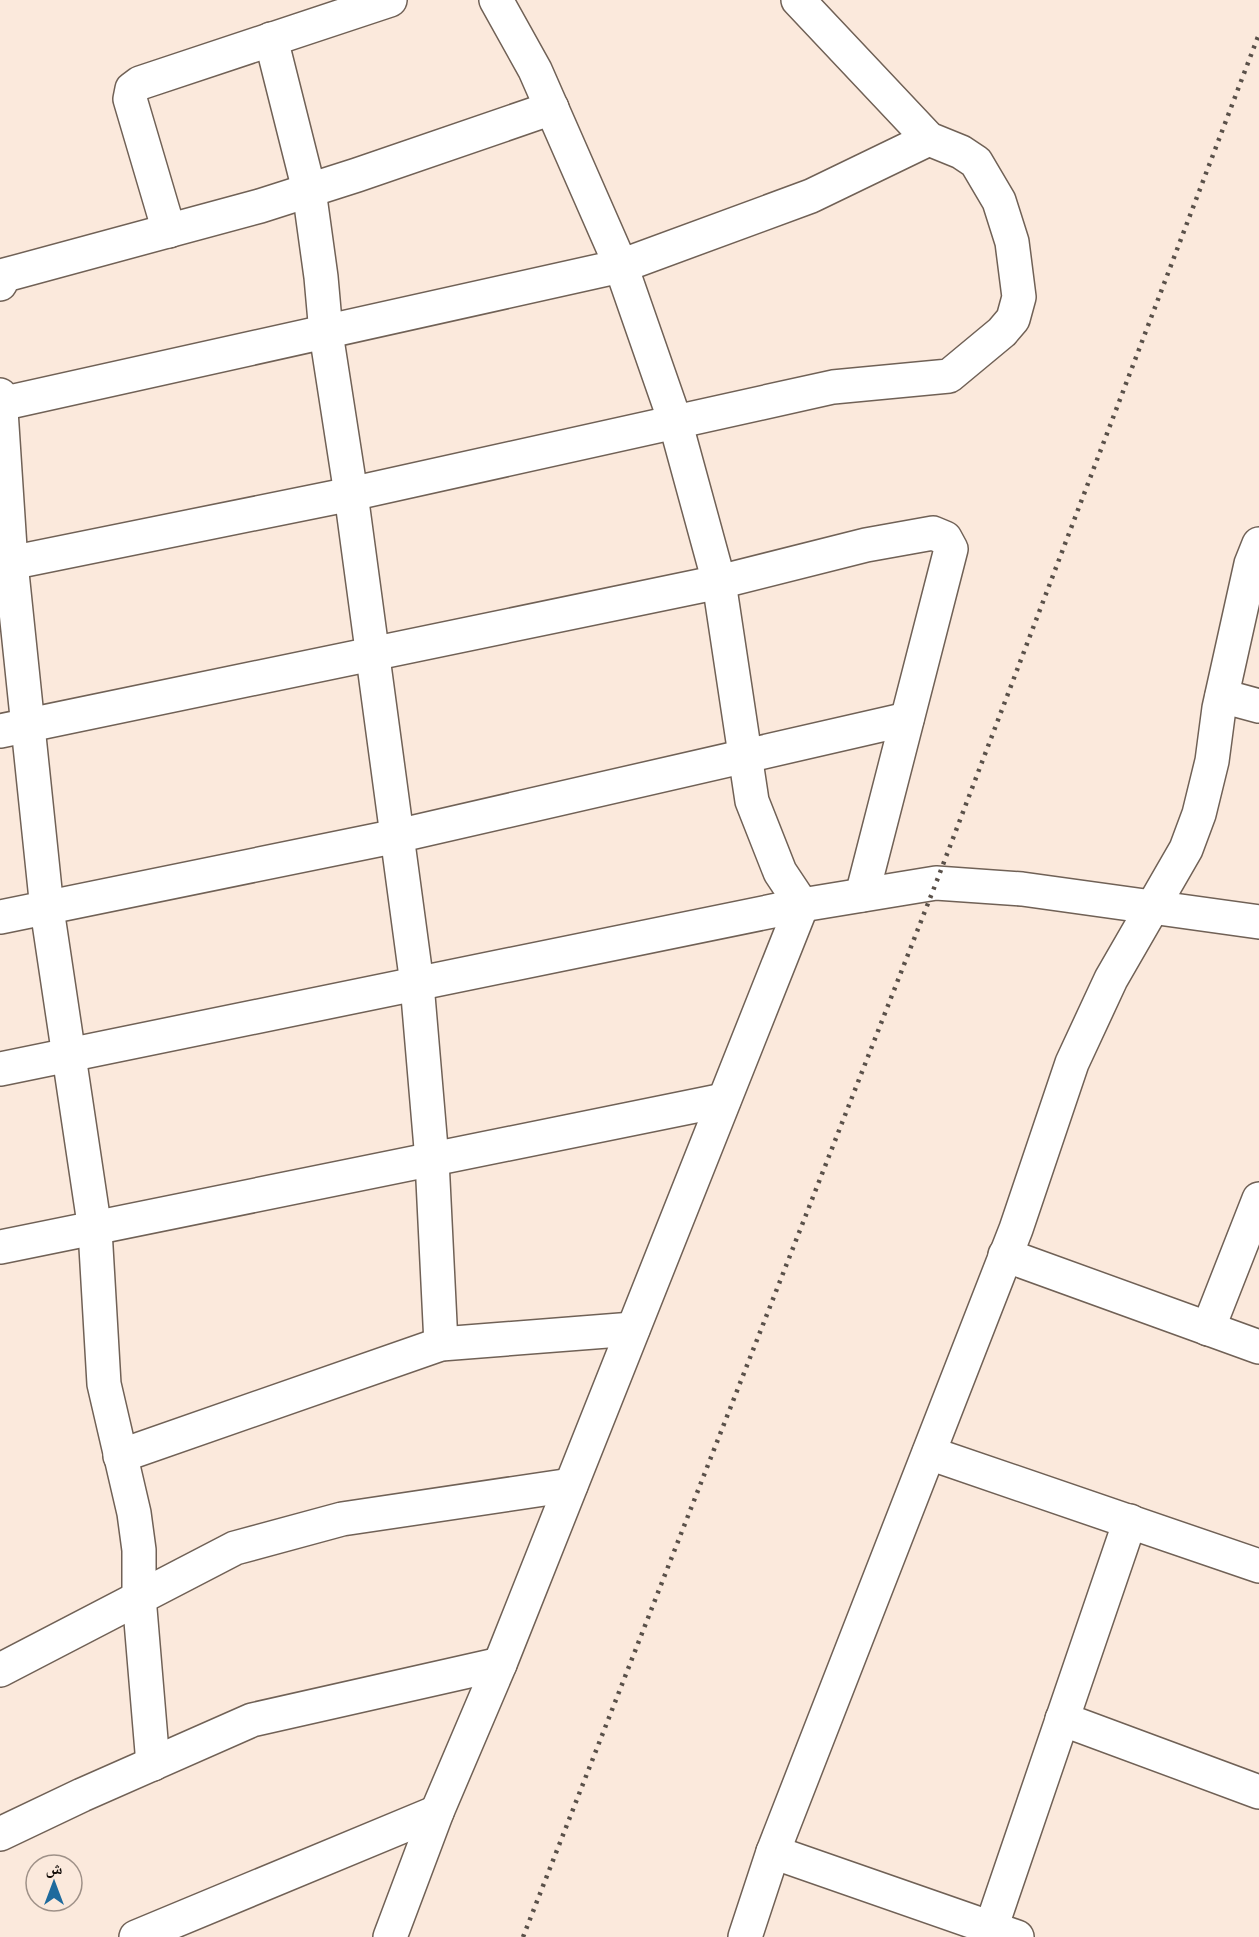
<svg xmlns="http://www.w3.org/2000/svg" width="1259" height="1937" font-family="'Alegreya Sans','Noto Naskh Arabic',sans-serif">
	<rect width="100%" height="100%" fill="#fbe9dc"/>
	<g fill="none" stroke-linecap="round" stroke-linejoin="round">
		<defs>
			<g id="minor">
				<polyline points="496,0 535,70 621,266 675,421 719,582 752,801 780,872 802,905"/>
				<polyline points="271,39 309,190 321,277 326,333 351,494 417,984 432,1160 441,1344"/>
				<polyline points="169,231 130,99 132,89 140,83 390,0"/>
				<polyline points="0,284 5,275 260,206 357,175 552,108"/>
				<polyline points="0,395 11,563 47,909 95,1230 104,1384 134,1513 139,1550 139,1597 153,1764"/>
				<polyline points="1,404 621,266 811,196 929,139"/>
				<polyline points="0,565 351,494 833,387 949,376 1002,332 1013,319 1019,297 1012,242 999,201 976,162 961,152 929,139 798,0"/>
				<polyline points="1222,696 1259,706"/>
				<polyline points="0,731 719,582 866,545 933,533 945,538 951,549 862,895"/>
				<polyline points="0,917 397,836 907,719"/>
				<polyline points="0,1069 802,905 936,883 1022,889 1259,922"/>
				<polyline points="0,1247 724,1100"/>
				<polyline points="1005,1255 1259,1347"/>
				<polyline points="1208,1329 1259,1199"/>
				<polyline points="929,1453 1259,1566"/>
				<polyline points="120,1456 441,1344 633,1329"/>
				<polyline points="0,1670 235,1548 342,1519 571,1485"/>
				<polyline points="1062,1719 1259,1792"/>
				<polyline points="0,1834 82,1795 252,1720 500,1664"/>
				<polyline points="773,1852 1017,1937"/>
				<polyline points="991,1928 1130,1521"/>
				<polyline points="136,1937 437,1812"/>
				<polyline points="390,1937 437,1812 500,1664 802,905"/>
				<polyline points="745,1937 773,1852 1016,1229 1072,1063 1111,979 1186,849 1199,814 1212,761 1219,708 1251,564 1259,544"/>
			</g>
		</defs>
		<use href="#minor" stroke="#706156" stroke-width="36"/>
		<use href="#minor" stroke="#fff" stroke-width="33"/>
		<polyline stroke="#595049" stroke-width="4.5" stroke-dasharray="3 6" stroke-linecap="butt" points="523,1937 936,883 1259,34"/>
	</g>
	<g transform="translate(54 1883)"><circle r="28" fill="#fbe9dc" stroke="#9f9188" stroke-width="1.5"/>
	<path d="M0-4.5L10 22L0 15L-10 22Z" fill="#1e6a9d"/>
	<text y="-9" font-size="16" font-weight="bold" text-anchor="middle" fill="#140e0a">ش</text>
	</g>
</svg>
